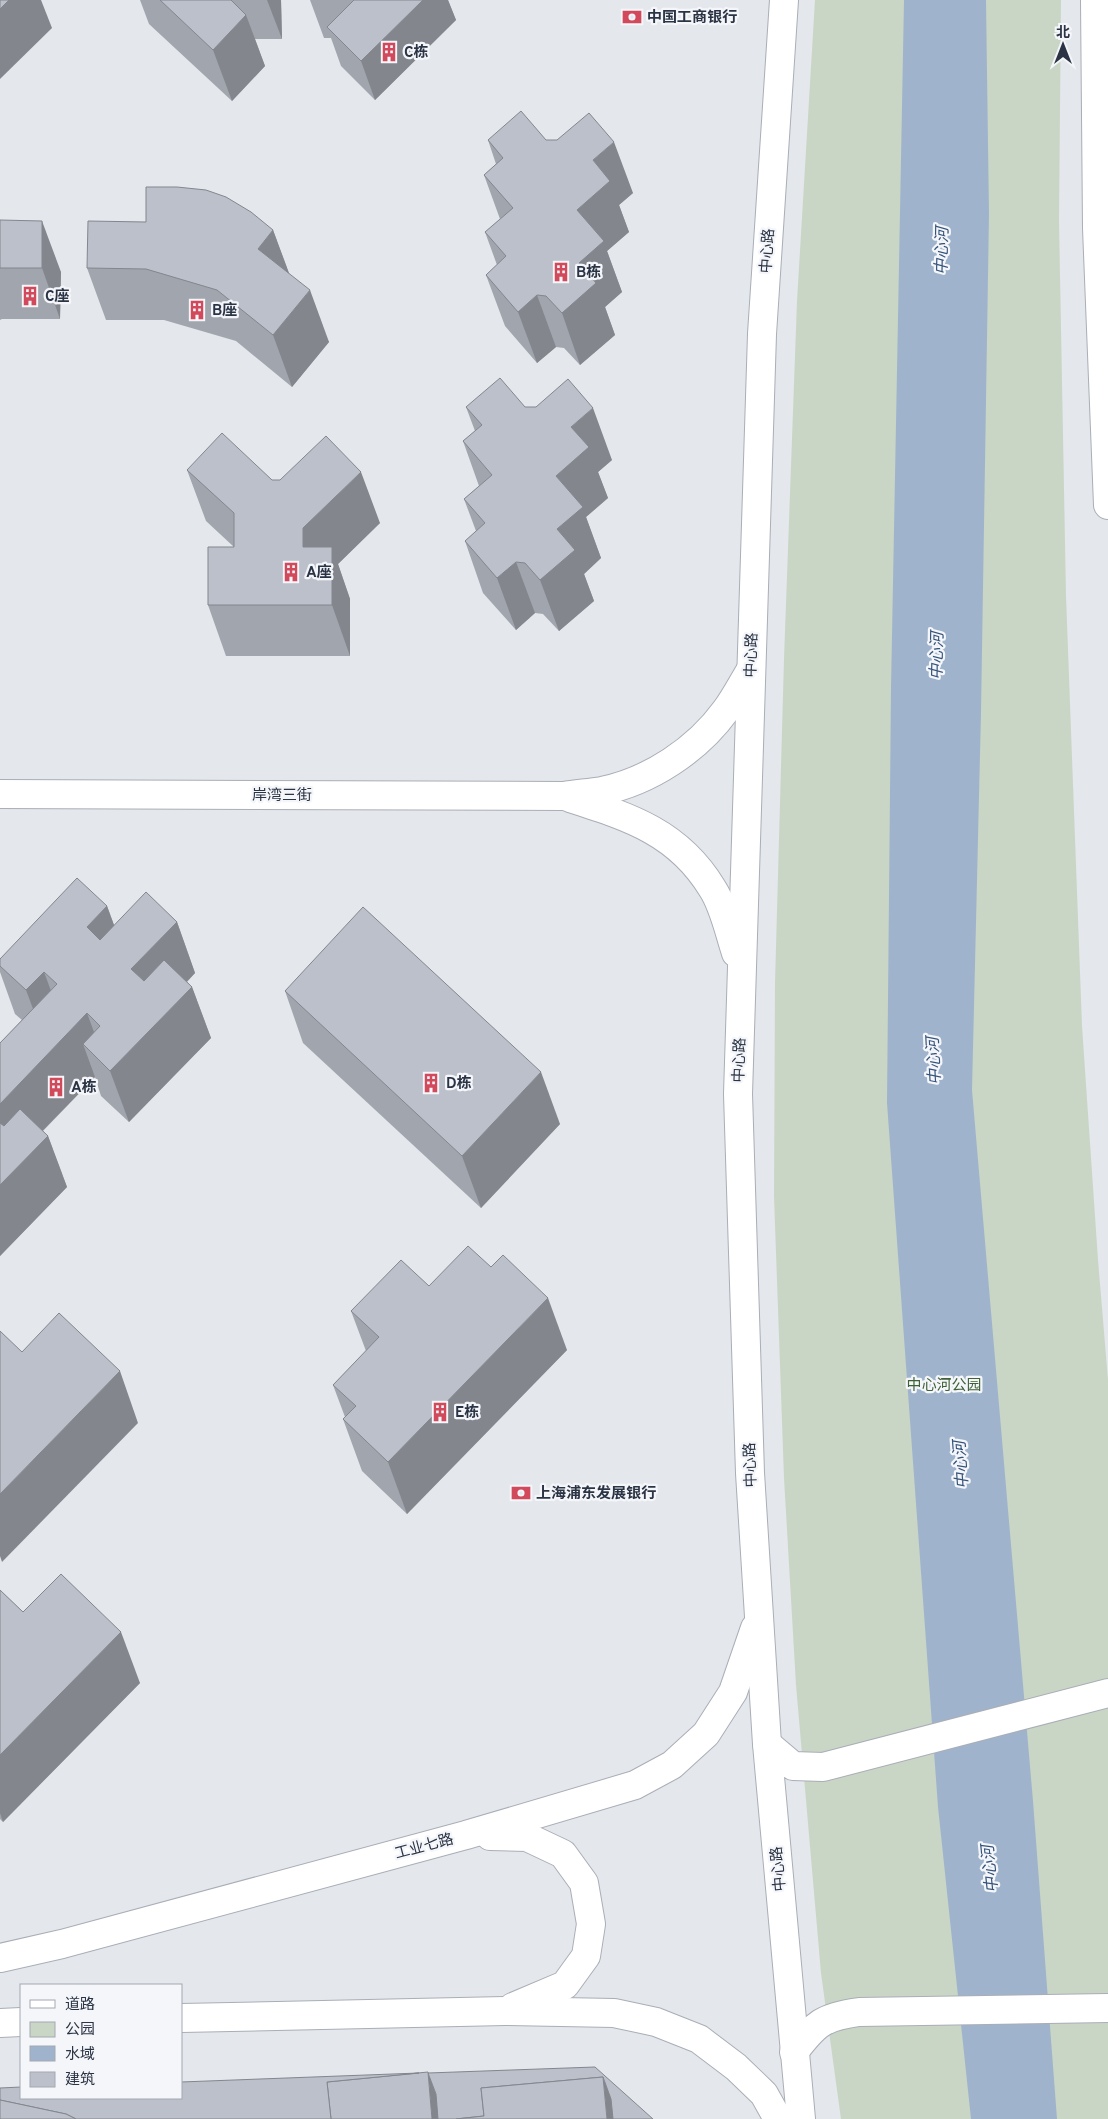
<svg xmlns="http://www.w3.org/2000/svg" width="1108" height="2119" font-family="Overpass,'Noto Sans SC',sans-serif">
	<rect width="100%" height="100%" fill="#e4e7ec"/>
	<polygon fill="#c9d6c5" points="815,0 1061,0 1059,221 1066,596 1082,1026 1098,1260 1108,1380 1108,2119 841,2119 821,1973 796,1685 784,1478 774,1196 775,983 784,659 797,301"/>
	<polygon fill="#9fb4cc" points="904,0 986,0 989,214 981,713 972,1090 1033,1801 1057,2119 971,2119 938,1807 887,1103 891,688"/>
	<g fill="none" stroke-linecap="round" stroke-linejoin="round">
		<defs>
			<g id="secondary">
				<polyline points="784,0 762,334 738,1094 750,1473 767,1744 801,2119"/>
				<polyline points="1095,0 1097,228 1108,505"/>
				<path d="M0 794 564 796C576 794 590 793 602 791 650 781 697 750 726 710 735 698 742 684 750 671"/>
				<path d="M570 798C629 817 678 832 712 888 724 906 729 932 736 953"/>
				<polyline points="767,1744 793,1766 823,1767 1108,1693"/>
				<polyline points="490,1836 527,1837 563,1854 584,1883 591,1924 586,1956 565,1985 513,2007"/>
				<polyline points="0,1958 62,1944 466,1835 635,1785 672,1765 706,1734 733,1692 755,1628"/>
				<polyline points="181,2018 505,2011 614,2013 656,2022 699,2039 736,2067 764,2094 778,2119"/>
				<polyline points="0,2023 21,2022"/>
				<path d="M794 2052C816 2023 823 2017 859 2012L1108 2008"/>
			</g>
		</defs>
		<use href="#secondary" stroke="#a9aeb7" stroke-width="30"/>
		<use href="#secondary" stroke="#fff" stroke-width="28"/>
	</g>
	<g fill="#a1a5ae">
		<polygon points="140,0 281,0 282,39 255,39 265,66 232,101 149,24"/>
		<polygon points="310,0 448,0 456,20 375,100 341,66 331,38 324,38"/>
		<polygon points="488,140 546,140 633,193 619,205 629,232 607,251 622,292 605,307 615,335 580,365 564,348 556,347 537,363 505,326 486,275 497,265 485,232 500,219 484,175 496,164"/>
		<polygon points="0,220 61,272 60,319 2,319 0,320"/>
		<polygon points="273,230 289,274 329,342 292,387 236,341 164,320 106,320 87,268"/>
		<polygon points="466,407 525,407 612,460 598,472 608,498 586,517 601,558 584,574 594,601 559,631 543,614 535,613 516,630 483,593 465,541 476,531 464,499 479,486 463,441 475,431"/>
		<polygon points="187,470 272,480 380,523 338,564 350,599 350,656 226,656 208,605 234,547 206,521"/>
		<polygon points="107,906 114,925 177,922 195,973 187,982 192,987 211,1038 129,1122 101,1096 95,1077 43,1131 48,1136 67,1187 0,1256 0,1043 22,1020 15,1014 0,972 0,959"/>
		<polygon points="285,991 560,1124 481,1208 303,1043"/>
		<polygon points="429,1286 567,1350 407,1514 362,1471 343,1419 345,1417 333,1385 366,1351 351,1311"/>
		<polygon points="0,1590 23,1612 140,1683 3,1822 0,1819"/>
	</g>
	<g fill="#83868d">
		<polygon points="9,0 41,0 52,28 0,79 0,9"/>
		<polygon points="267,0 281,0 282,39"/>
		<polygon points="423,0 448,0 456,20 375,100 361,61"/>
		<polygon points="246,15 265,66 232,101 213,50"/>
		<polygon points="614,142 633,193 619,205 629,232 607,251 622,292 605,307 615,335 580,365 562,313 579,263 577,210 593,160"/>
		<polygon points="42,221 61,272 60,319 42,268"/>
		<polygon points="273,230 292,281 258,249"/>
		<polygon points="310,290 329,342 292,387 273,335"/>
		<polygon points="537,295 556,347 537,363 518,312"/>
		<polygon points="593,408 612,460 598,472 608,498 586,517 601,558 584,574 594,601 559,631 540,580 557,529 556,476 571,427"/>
		<polygon points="361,472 380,523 338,564 350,599 350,656 332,605 303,547 303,528"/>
		<polygon points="516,562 535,613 516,630 497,578"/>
		<polygon points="107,906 126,958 106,978 87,927"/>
		<polygon points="177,922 195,973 150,1020 131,969"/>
		<polygon points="44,972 63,1023 45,1041 26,990"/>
		<polygon points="192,987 211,1038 129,1122 110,1071"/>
		<polygon points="87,1013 106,1065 83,1044 95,1077 9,1165 0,1140 0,1104"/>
		<polygon points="541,1072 560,1124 481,1208 462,1156"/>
		<polygon points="48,1136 67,1187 0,1256 0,1185"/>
		<polygon points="548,1298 567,1350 407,1514 388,1462"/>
		<polygon points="120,1371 138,1423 2,1562 0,1556 0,1494"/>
		<polygon points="121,1632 140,1683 3,1822 0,1813 0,1755"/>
		<polygon points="428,2072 445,2119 432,2119"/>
		<polygon points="603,2077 619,2119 607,2119"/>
	</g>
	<g fill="#bbc0ca" stroke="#83868d">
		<polygon points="0,0 9,0 0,9"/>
		<polygon points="160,0 231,0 246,15 213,50"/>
		<polygon points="354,0 423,0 361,61 327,27"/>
		<polygon points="521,111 546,140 557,140 589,113 614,142 593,160 610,181 577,210 604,241 579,263 596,283 562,313 546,296 537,295 518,312 486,275 506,256 485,232 513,208 484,175 503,158 488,140"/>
		<polygon points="146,187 177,187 206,190 226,197 251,212 273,230 258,249 310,290 273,335 217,290 146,269 87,268 88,221 146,222"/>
		<polygon points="0,220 42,221 42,268 0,268"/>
		<polygon points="500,378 525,407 536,407 568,379 593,408 571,427 589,447 556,476 583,507 557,529 575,550 540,580 525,563 516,562 497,578 465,541 485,523 464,499 492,475 463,441 482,425 466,407"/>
		<polygon points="222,433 272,480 280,480 326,436 361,472 303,528 303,547 332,547 332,605 208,605 208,547 234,547 234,513 187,470"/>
		<polygon points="77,878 107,906 87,927 100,940 146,892 177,922 131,969 144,981 164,960 192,987 110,1071 83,1044 100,1026 87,1013 0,1104 0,1043 57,984 44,972 26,990 0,966 0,959"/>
		<polygon points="363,907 541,1072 462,1156 285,991"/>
		<polygon points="20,1109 48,1136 0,1185 0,1123 4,1126"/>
		<polygon points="468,1246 491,1267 503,1255 548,1298 388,1462 343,1419 356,1406 333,1385 379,1337 351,1311 401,1260 429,1286"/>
		<polygon points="59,1313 120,1371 0,1494 0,1331 22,1352"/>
		<polygon points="61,1574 121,1632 0,1755 0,1590 23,1612"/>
		<polygon points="595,2067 653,2119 613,2119 611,2099 603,2077 481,2088 484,2116 456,2119 438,2119 436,2094 428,2073"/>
		<polygon points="428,2072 432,2119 331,2119 327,2082"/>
		<polygon points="419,2073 327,2082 331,2119 76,2119 66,2114 0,2100 0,2088 21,2087 21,2098 181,2098 181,2082"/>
		<polygon points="603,2077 607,2119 456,2119 484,2116 481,2088"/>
		<polygon points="0,2100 66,2114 76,2119 0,2119"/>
	</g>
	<defs>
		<symbol id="bank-bare" viewBox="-9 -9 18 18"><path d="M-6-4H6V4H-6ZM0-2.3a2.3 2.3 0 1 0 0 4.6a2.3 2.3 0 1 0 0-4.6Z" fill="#d1495b" stroke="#f4f6f9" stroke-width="2.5" paint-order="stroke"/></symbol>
		<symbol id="building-bare" viewBox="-9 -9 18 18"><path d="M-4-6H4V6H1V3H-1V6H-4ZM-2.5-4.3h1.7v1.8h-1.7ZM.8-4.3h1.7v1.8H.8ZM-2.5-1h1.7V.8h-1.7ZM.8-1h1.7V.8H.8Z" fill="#d1495b" stroke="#f4f6f9" stroke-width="2.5" paint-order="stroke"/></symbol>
	</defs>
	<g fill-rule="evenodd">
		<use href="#bank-bare" x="618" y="3" width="28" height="28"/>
		<use href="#building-bare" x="375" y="38" width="28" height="28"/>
		<use href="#building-bare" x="547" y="258" width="28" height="28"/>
		<use href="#building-bare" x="16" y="282" width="28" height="28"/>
		<use href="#building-bare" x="183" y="296" width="28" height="28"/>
		<use href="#building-bare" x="277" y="558" width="28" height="28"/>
		<use href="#building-bare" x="417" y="1069" width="28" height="28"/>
		<use href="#building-bare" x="42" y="1073" width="28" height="28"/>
		<use href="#building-bare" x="426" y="1398" width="28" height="28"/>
		<use href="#bank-bare" x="507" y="1479" width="28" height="28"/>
	</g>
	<g text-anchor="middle" stroke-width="4.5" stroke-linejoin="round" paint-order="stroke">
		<g font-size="15" font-weight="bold" fill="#2b3445" stroke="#f4f6f9" text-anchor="start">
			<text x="647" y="22">中国工商银行</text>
			<text x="404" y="57">C栋</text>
			<text x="576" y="277">B栋</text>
			<text x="45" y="301">C座</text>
			<text x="212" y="315">B座</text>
			<text x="306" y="577">A座</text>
			<text x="446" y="1088">D栋</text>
			<text x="71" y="1092">A栋</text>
			<text x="455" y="1417">E栋</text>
			<text x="536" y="1498">上海浦东发展银行</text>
		</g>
		<g font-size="15" fill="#2b3445" stroke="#f4f6f9">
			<text transform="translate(767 251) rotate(-86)" y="5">中心路</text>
			<text transform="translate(751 655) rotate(-88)" y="5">中心路</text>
			<text x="282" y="800">岸湾三街</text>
			<text transform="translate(739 1060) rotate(-88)" y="5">中心路</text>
			<text transform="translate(750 1465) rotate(-92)" y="5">中心路</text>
			<text transform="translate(424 1846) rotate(-15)" y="5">工业七路</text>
			<text transform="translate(778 1869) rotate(-95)" y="5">中心路</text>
		</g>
		<g font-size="15" fill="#3f6138" stroke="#f4f6f9">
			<text x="944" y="1390">中心河公园</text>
		</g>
		<g font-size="16" font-style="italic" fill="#34527a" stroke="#f4f6f9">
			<text transform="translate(941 251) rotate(-89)" y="6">中心河</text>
			<text transform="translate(936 656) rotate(-89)" y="6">中心河</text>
			<text transform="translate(933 1061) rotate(-93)" y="6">中心河</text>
			<text transform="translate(960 1465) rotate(-94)" y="6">中心河</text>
			<text transform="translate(989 1869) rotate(-96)" y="6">中心河</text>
		</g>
	</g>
	<rect x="20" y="1984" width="162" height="115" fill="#f4f6f9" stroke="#a4a8b1"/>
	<rect x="30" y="2000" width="25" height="8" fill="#ffffff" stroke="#a4a8b1"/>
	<text x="65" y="2009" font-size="15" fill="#2b3445">道路</text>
	<rect x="30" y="2022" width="25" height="15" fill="#c9d6c5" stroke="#a4a8b1"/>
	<text x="65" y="2034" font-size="15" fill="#2b3445">公园</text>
	<rect x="30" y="2046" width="25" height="15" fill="#9fb4cc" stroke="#a4a8b1"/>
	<text x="65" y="2059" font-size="15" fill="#2b3445">水域</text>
	<rect x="30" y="2072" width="25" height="15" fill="#bbc0ca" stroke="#a4a8b1"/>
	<text x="65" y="2084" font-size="15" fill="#2b3445">建筑</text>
	<g transform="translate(1063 45)" stroke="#f4f6f9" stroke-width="4" paint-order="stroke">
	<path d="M0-4L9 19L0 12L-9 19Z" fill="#2b3445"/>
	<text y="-8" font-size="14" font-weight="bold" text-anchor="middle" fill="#2b3445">北</text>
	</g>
</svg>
